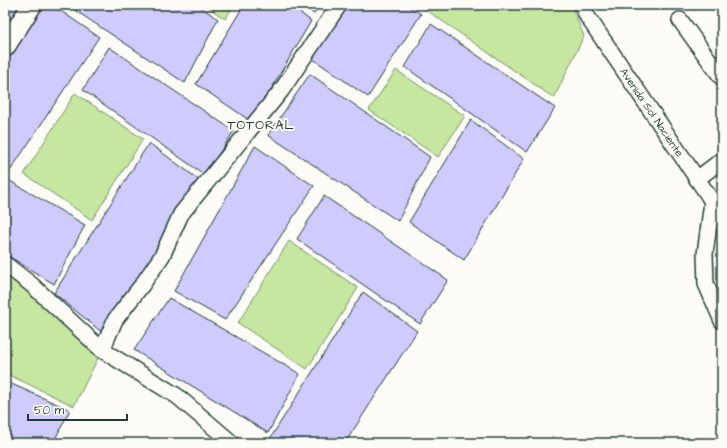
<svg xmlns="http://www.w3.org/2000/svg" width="727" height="448" font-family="'Architects Daughter',sans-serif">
	<rect width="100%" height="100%" fill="#fdfcf7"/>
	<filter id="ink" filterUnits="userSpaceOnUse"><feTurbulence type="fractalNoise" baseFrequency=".025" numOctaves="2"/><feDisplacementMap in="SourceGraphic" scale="8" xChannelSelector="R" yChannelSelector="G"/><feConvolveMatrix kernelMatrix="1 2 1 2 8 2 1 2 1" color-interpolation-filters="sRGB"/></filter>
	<g filter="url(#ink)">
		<g fill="#c5e7a0" stroke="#72926a">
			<polygon points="205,5 234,5 225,19"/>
			<polygon points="419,5 571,5 584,36 554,98"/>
			<polygon points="396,70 465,116 438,157 369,110"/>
			<polygon points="75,93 143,139 92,220 24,174"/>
			<polygon points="289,241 358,288 307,369 238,323"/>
			<polygon points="5,267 102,350 74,406 5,373"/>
		</g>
		<g fill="#cfcbfd" stroke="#1f3d34">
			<polygon points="5,5 24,5 5,34"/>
			<polygon points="36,5 52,5 99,37 10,171 5,168 5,61"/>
			<polygon points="67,5 198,5 218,19 185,83"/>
			<polygon points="244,5 290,5 311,21 252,122 196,84"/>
			<polygon points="302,5 320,5 314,14"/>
			<polygon points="344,5 407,5 421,14 368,97 313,59"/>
			<polygon points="431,24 555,108 527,152 405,67"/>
			<polygon points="109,47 234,131 205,175 83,90"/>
			<polygon points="310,74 430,157 398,221 268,135"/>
			<polygon points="471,120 524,159 464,260 409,222"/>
			<polygon points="149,143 202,182 104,334 54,293"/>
			<polygon points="255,146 314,186 225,320 174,291"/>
			<polygon points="5,178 85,225 54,284 5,254"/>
			<polygon points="324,196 448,280 420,324 297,239"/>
			<polygon points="363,292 417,331 345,443 270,443 268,442"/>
			<polygon points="169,298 300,374 268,433 134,350"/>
			<polygon points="5,381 70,410 53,443 5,443"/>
		</g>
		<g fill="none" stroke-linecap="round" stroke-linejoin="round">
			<defs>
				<g id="minor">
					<path id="s1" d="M582 5 587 16 708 195 722 219"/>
					<polyline points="680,20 722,78"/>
					<polyline points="697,179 722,160"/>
					<polyline points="712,202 705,254 706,284 722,321"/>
					<polyline points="5,264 32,285 102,350 177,396 232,443"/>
					<polyline points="102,350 115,320 142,285 162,256 181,214 281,91 339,5"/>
				</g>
				<polyline id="major" points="5,47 32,5"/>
			</defs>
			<use href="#minor" stroke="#1f3d34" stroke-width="18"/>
			<use href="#major" stroke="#1f3d34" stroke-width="22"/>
			<use href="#minor" stroke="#fdfcf7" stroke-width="15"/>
			<use href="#major" stroke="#fdfcf7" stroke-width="19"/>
		</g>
	</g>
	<g text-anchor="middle" stroke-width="4" stroke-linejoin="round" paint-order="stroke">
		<g font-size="11" fill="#1f3d34" stroke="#fdfcf7">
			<text dy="4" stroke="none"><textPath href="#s1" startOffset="128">Avenida Sol Naciente</textPath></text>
		</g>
		<g font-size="13" letter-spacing="1" fill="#1f3d34" stroke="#fdfcf7">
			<text x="261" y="129">TOTORAL</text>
		</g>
	</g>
	<rect width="727" height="448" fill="none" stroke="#fdfcf7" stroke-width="20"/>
	<rect x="10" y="10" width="707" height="428" fill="none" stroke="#1f3d34" stroke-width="1.5" filter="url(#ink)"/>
	<path d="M28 414v6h99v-6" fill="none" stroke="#1f3d34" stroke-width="2"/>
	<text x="34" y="414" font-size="12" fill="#1f3d34" stroke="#fdfcf7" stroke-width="3" paint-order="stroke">50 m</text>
</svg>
